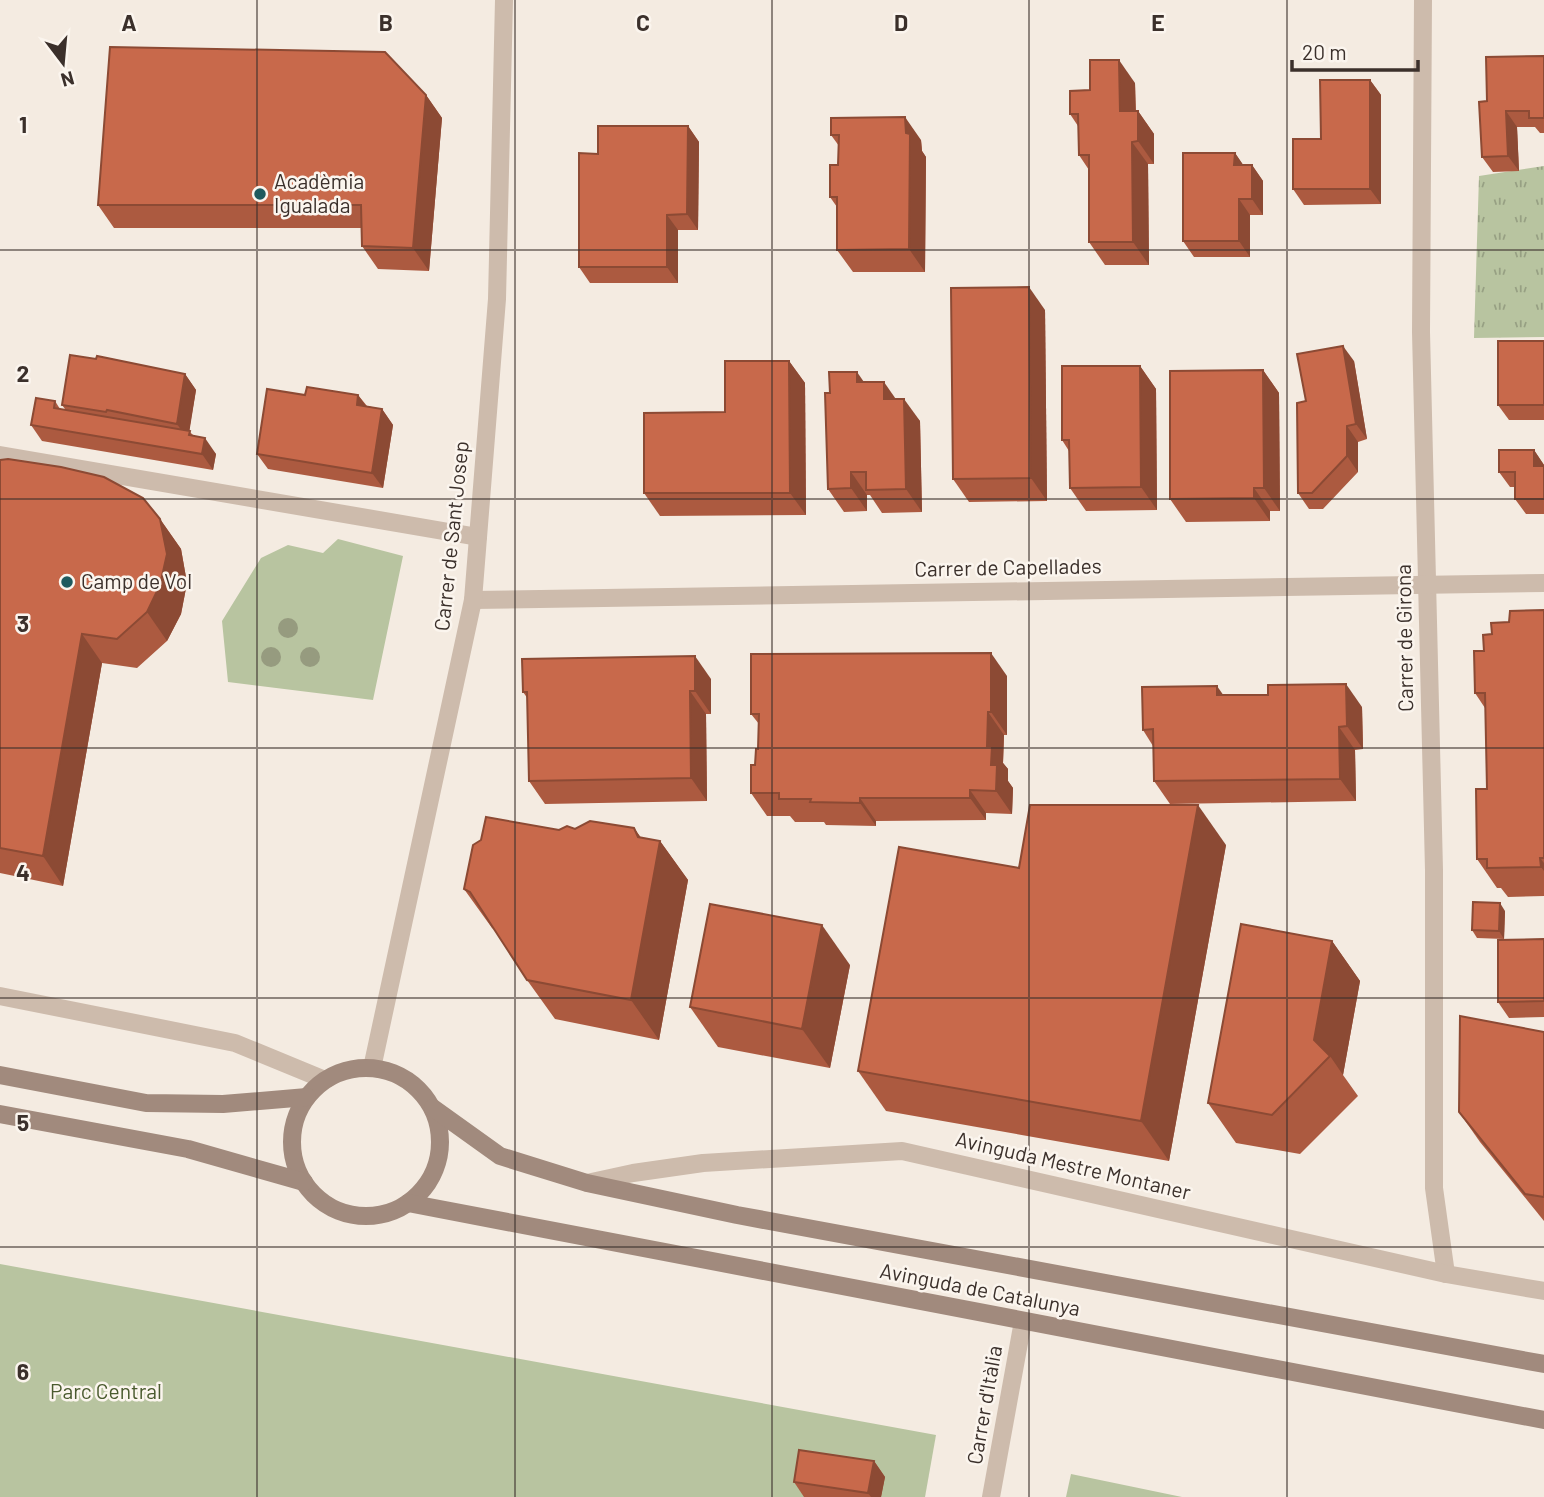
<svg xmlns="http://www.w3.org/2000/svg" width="1544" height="1497" font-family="Barlow,sans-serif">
	<defs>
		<pattern id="grass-tufts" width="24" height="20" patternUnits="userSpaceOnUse" patternTransform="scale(1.75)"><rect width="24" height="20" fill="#b8c4a0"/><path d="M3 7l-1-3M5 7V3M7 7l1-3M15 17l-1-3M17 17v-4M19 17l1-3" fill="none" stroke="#97a083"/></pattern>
	</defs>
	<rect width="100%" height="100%" fill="#f4ebe1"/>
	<polygon fill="url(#grass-tufts)" points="1544,166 1544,337 1474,338 1479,176"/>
	<g fill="#b8c4a0">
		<polygon points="338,539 403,556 373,700 228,682 222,621 261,558 288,545 323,553"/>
		<polygon points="0,1264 936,1435 925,1497 0,1497"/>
		<polygon points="1071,1474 1182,1497 1066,1497"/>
	</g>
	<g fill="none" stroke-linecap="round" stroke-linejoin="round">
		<g stroke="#cdbbac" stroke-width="18">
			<polyline points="1423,0 1421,332 1434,870 1434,1188 1446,1274"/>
			<polyline points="0,455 478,537"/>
			<polyline points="473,600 1544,583"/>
			<polyline points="0,996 235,1043 325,1080"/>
			<polyline points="372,1068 473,600 497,299 504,0"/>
			<polyline points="587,1183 633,1173 703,1163 902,1151 1446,1274 1544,1291"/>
			<polyline points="991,1497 1023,1321"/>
		</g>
		<g stroke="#a18a7d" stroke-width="18">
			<circle cx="366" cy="1142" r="74"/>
			<polyline points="0,1075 146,1103 223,1104 307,1097"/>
			<polyline points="433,1108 500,1156 587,1183 737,1215 1544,1364"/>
			<polyline points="0,1114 188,1149 304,1182"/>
			<polyline points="408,1203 1544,1420"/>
		</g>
	</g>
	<g fill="#969b7f">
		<circle cx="288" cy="628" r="10"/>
		<circle cx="271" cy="657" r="10"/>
		<circle cx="310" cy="657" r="10"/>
	</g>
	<g fill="#ac5a40">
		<polygon points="1544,56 1544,133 1540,133 1535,127 1517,127 1519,171 1493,172 1482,157 1487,101"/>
		<polygon points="1370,80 1381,95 1381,204 1304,205 1293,189 1321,139"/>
		<polygon points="1135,83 1136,111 1138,111 1154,134 1154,164 1148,164 1149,265 1105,265 1089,242 1089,170 1079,155 1078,126 1070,114 1090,90"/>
		<polygon points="426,95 442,118 429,271 378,269 362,246 362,228 114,228 98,205"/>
		<polygon points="688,126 699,142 698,230 678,230 678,283 590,283 579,267 598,154"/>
		<polygon points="831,135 921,140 922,151 926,157 925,272 853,272 837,250 837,207 830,197 838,165 839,146"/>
		<polygon points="1235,153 1243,165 1252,165 1263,181 1263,215 1250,215 1250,257 1194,257 1183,241"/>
		<polygon points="1045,310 1047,501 969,502 953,479"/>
		<polygon points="1544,341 1544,420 1509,420 1498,405"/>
		<polygon points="789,361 805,383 806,515 660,516 644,493"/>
		<polygon points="1354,361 1367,439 1358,442 1358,472 1323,509 1309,509 1298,493 1306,401"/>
		<polygon points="1140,366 1156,389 1157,510 1086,511 1070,488 1069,451 1062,440"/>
		<polygon points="1263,370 1279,393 1280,511 1270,511 1270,521 1186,522 1170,499"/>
		<polygon points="185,374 196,390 189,431 194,436 216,454 213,470 42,441 31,425 55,401 60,409 65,409 62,405"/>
		<polygon points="864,382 895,399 920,421 922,512 882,513 870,495 867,495 867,511 844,512 828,489 830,393"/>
		<polygon points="305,395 358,395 367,406 382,409 393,425 383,488 268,469 257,454"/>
		<polygon points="1534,450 1544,465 1544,514 1526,514 1515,499 1515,487 1510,487 1499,472"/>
		<polygon points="0,460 160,519 181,549 187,583 181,614 167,641 137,668 102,663 63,886 0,873"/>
		<polygon points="1544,610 1544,896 1508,897 1501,888 1497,888 1477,859 1487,789 1485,708 1475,693 1484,651 1492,634 1509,622"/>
		<polygon points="1007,676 1007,735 1004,735 1003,763 1008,769 1008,781 1013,788 1012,814 986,813 986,820 876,821 876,826 826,825 824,822 795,822 790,816 767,816 751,793 758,749 759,724 751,714"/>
		<polygon points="711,679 711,714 706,714 707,801 545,804 529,781 528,699 523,692"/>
		<polygon points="1224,695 1362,707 1363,749 1355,750 1356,801 1170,804 1154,781 1153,746 1143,730"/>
		<polygon points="634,828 641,838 660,841 688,880 659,1040 555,1019 527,980 495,930 492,928 464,889 559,830"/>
		<polygon points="1226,845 1169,1161 886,1111 858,1071 1019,868"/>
		<polygon points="1505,911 1504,939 1477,938 1472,930"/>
		<polygon points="1544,939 1544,1017 1509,1018 1498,1002"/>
		<polygon points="1332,941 1360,981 1343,1075 1358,1096 1300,1154 1236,1143 1208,1103"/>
		<polygon points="850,965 830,1068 718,1047 690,1007"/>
		<polygon points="1544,1032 1544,1221 1480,1142 1459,1112"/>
		<polygon points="874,1461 885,1477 881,1497 804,1497 794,1482"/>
	</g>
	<g fill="#8c4a34">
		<polygon points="1119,60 1135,83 1136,134 1120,111"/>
		<polygon points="1370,80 1381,95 1381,204 1370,189"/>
		<polygon points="426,95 442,118 429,271 413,248"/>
		<polygon points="1138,111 1154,134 1154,164 1138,141"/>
		<polygon points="1506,111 1517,127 1519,171 1508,156"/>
		<polygon points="905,117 921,140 922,151 926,157 925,272 909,249"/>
		<polygon points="688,126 699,142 698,230 687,214"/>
		<polygon points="1132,142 1148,164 1149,265 1133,242"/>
		<polygon points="1235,153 1246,169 1234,165"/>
		<polygon points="1252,165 1263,181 1263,215 1252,199"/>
		<polygon points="1239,199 1250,215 1250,257 1239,241"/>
		<polygon points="667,215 678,230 678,283 667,267"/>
		<polygon points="1029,287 1045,310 1047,501 1031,478"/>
		<polygon points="1343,346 1354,361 1367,439 1356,424"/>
		<polygon points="789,361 805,383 806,515 790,493"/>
		<polygon points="1140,366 1156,389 1157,510 1141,487"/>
		<polygon points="1263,370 1279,393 1280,511 1264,488"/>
		<polygon points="857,372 873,395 857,382"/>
		<polygon points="185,374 196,390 188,440 177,424"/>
		<polygon points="884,382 900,405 884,399"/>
		<polygon points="358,395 369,410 357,405"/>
		<polygon points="904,399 920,421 922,512 906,489"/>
		<polygon points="382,409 393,425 383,488 372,473"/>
		<polygon points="1347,426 1358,442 1358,472 1347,456"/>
		<polygon points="205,438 216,454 213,470 202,454"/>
		<polygon points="1534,450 1544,465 1544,480 1534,466"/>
		<polygon points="851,472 867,495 867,511 851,488"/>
		<polygon points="1254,488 1270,511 1270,521 1254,498"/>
		<polygon points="160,519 181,549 187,583 181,614 167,641 147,612"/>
		<polygon points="82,634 102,663 63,886 43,856"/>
		<polygon points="991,653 1007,676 1007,735 991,712"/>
		<polygon points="695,656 711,679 711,714 695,691"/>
		<polygon points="1346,684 1362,707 1363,749 1347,726"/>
		<polygon points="1217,686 1233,709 1217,695"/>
		<polygon points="690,691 706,714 707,801 691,778"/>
		<polygon points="988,712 1004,735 1003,763 1008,769 1008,781 1013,788 1012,814 996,791 987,746"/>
		<polygon points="1339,727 1355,750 1356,801 1340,779"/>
		<polygon points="970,790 986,813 986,820 970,798"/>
		<polygon points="860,798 876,821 876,826 860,803"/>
		<polygon points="1198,805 1226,845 1169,1161 1141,1121"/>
		<polygon points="634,828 657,860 660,841 688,880 659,1040 631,1000 638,837"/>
		<polygon points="1540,858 1544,863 1544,871 1541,867"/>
		<polygon points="1500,903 1505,911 1504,939 1499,931"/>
		<polygon points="822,925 850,965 830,1068 802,1029"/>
		<polygon points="1332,941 1360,981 1343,1075 1330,1056 1314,1040"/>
		<polygon points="874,1461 885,1477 881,1497 871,1497 868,1493"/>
	</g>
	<g fill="#c8694b" stroke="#8c4a34" stroke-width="2">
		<polygon points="110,47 385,52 426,95 413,248 362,246 361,205 98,205"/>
		<polygon points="1544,56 1544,118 1529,118 1529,111 1506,111 1508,156 1482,157 1479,102 1487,101 1486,57"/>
		<polygon points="1090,60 1119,60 1120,111 1138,111 1138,141 1132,142 1133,242 1089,242 1089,155 1079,155 1078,114 1070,114 1070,91 1090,90"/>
		<polygon points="1320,80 1370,80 1370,189 1293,189 1293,139 1321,139"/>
		<polygon points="905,117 906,133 910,134 909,249 837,250 837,197 830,197 830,165 838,165 839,135 831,135 831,118"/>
		<polygon points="598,126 688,126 687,214 667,215 667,267 579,267 579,153 598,154"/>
		<polygon points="1183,153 1235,153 1234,165 1252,165 1252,199 1239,199 1239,241 1183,241"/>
		<polygon points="1029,287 1031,478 953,479 951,288"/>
		<rect x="1498" y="341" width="46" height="64"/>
		<polygon points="1343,346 1356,424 1347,426 1347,456 1312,493 1298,493 1297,403 1306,401 1297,354"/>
		<polygon points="70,355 96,359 97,356 185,374 177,424 107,410 106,412 62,405"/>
		<polygon points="725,361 789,361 790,493 644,493 644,413 725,412"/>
		<polygon points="1062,366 1140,366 1141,487 1070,488 1069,440 1062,440"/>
		<polygon points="1263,370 1264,488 1254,488 1254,498 1170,499 1170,371"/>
		<polygon points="829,372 857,372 857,382 884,382 884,399 904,399 906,489 866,490 866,472 851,472 851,488 828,489 825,393 830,393"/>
		<polygon points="307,387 358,395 357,405 382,409 372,473 257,454 267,389 305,395"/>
		<polygon points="36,398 55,401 54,408 190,431 189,435 205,438 202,454 31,425"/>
		<polygon points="1499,450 1534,450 1534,466 1544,466 1544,499 1515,499 1515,472 1499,472"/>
		<polygon points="8,459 61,467 104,477 143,498 160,519 167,554 160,585 147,612 117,639 82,634 43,856 0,848 0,460"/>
		<polygon points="1544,610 1544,858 1540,858 1541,867 1487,868 1487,859 1477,859 1476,789 1487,789 1485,693 1475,693 1474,651 1484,651 1483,635 1492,634 1491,623 1509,622 1510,611"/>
		<polygon points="991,653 991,712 988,712 987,746 992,746 991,765 997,765 996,791 970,790 970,798 860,798 860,803 810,802 811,799 779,799 779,793 751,793 751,765 755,765 756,749 758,749 759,714 751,714 751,654"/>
		<polygon points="695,656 695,691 690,691 691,778 529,781 527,692 523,692 522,659"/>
		<polygon points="1346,684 1347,726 1339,727 1340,779 1154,781 1153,729 1143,730 1142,687 1217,686 1217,695 1268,695 1268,685"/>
		<polygon points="1030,805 1198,805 1141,1121 858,1071 899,847 1019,868"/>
		<polygon points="486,817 559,830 567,826 575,829 590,821 634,828 638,837 660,841 631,1000 527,980 470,892 464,889 473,845 481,840"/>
		<polygon points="1473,902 1500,903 1499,931 1472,930"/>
		<polygon points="710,904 822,925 802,1029 690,1007"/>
		<polygon points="1241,924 1332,941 1314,1040 1330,1056 1272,1115 1208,1103"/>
		<polygon points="1544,939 1544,1001 1498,1002 1498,940"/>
		<polygon points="1460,1016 1544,1032 1544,1197 1525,1194 1459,1112"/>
		<polygon points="799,1450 874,1461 868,1493 794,1482"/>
	</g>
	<path fill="none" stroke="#3b302b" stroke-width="2" stroke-opacity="0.55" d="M257 0V1497M515 0V1497M772 0V1497M1029 0V1497M1287 0V1497M0 250H1544M0 499H1544M0 748H1544M0 998H1544M0 1247H1544"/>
	<g fill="#1f5a5e" stroke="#fbf5ee" stroke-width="2.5">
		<circle cx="260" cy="194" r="7"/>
		<circle cx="67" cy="582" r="7"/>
	</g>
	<g text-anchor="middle" stroke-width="5" stroke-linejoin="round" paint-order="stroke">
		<g font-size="21" fill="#3b302b" stroke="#fbf5ee" text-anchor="start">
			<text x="274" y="189">Acadèmia<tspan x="274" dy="24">Igualada</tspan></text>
			<text x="81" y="589">Camp de Vol</text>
		</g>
		<g font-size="21" fill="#3b302b" stroke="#fbf5ee">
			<text transform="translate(452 536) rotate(-84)" y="7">Carrer de Sant Josep</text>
			<text transform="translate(1008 568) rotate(-1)" y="7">Carrer de Capellades</text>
			<text transform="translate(1405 638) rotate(-91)" y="7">Carrer de Girona</text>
			<text transform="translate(1073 1166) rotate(13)" y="7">Avinguda Mestre Montaner</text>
			<text transform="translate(980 1290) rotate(11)" y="7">Avinguda de Catalunya</text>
			<text transform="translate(985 1405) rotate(-80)" y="7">Carrer d'Itàlia</text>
		</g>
		<g font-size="21" fill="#4a5a2e" stroke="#fbf5ee">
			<text x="106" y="1399">Parc Central</text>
		</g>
	</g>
	<g font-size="23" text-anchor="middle" font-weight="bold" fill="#3b302b" stroke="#fbf5ee" stroke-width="5" stroke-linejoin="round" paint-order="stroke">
		<text x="129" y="31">A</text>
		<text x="386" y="31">B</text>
		<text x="643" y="31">C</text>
		<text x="901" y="31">D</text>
		<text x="1158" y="31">E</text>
		<text x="23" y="133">1</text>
		<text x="23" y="382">2</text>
		<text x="23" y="632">3</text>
		<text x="23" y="881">4</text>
		<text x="23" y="1131">5</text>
		<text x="23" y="1380">6</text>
	</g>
	<g transform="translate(63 63) rotate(164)" stroke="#fbf5ee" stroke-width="5" paint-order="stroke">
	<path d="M0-5L12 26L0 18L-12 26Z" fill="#3b302b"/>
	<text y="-10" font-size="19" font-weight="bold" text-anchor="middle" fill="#3b302b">N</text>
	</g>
	<path d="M1292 60v10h126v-10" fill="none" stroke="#3b302b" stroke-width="3.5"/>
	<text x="1302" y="60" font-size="21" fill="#3b302b" stroke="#fbf5ee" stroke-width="5" paint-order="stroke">20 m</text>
</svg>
